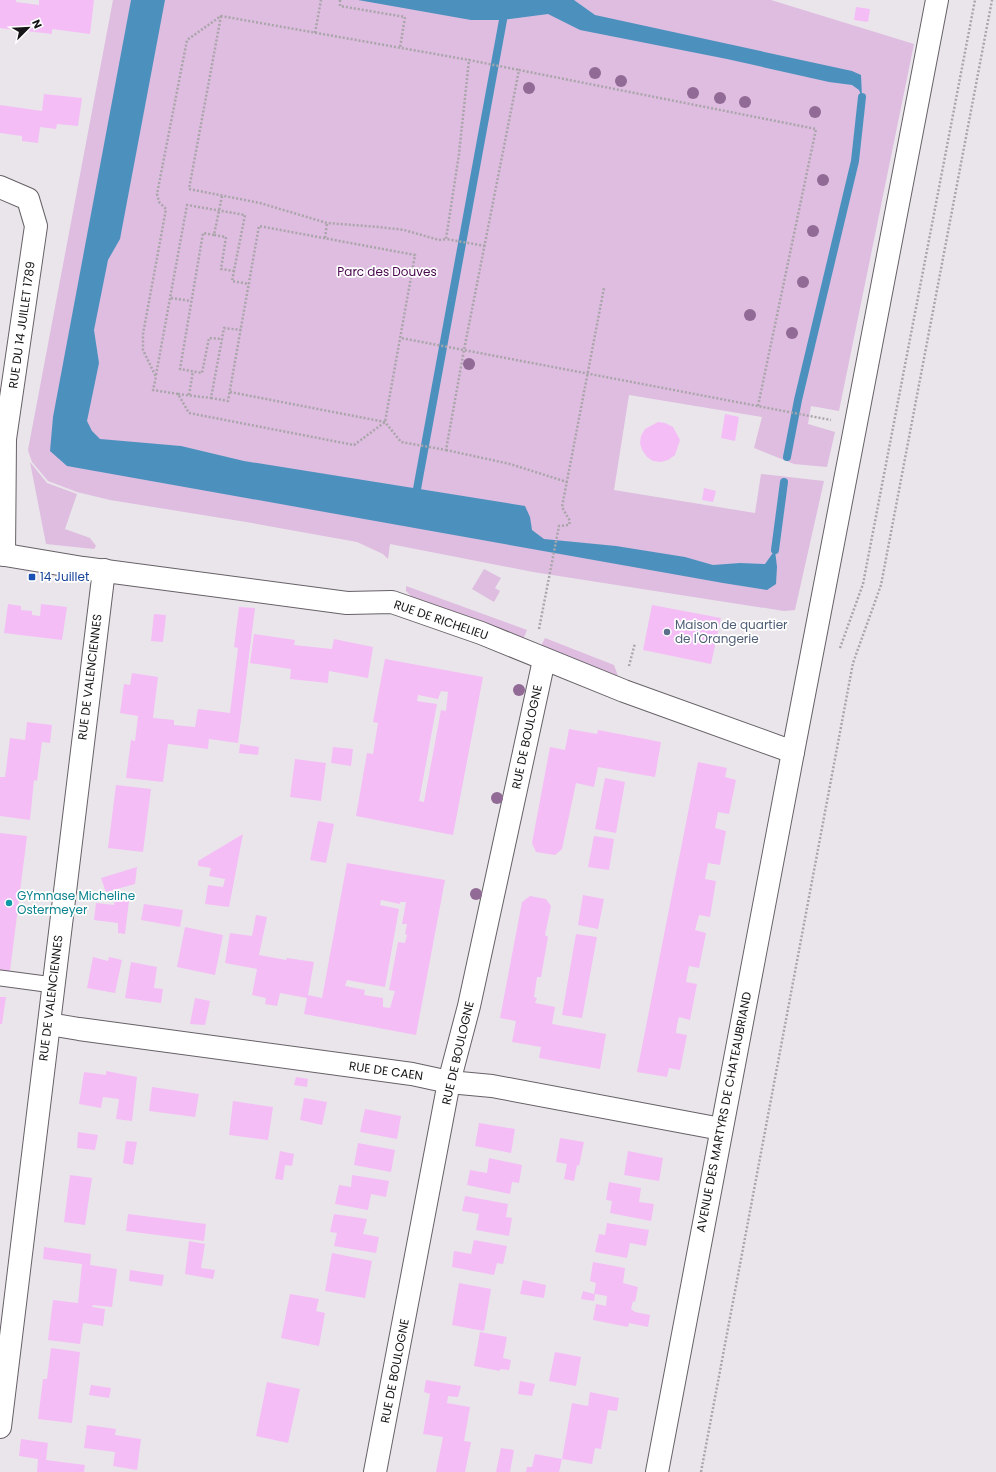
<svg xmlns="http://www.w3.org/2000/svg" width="996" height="1472" font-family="Poppins,sans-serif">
	<rect width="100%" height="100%" fill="#eae5eb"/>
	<g fill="#debde0">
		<polygon points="113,0 771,0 914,44 839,411 811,406 808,424 835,432 827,467 794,464 754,448 762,417 629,395 614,490 755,513 761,474 824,481 795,610 784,611 533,572 390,544 388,559 383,554 357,542 246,522 110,500 77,492 48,481 32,462 28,450"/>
		<polygon points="30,462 47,483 77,494 65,529 90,538 96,546 94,549 46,544"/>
		<polygon points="484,569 501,578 495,588 500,591 494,602 472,589"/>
		<polygon points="406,586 527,630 523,640 413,598 406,591"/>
		<polygon points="545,638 614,665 618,676 541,646"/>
	</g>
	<g fill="#4c91be">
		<polygon points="131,0 165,0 120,239 108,260 94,330 99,363 87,421 92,431 100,439 181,446 244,461 525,506 530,517 532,530 544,539 616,546 685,557 713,565 740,563 765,564 775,550 777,567 776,584 767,590 723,583 67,466 50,451 53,417"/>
		<polygon points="358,0 574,0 595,15 852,71 861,75 862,97 859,90 852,85 829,82 727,59 580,30 548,14 503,20 471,20"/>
	</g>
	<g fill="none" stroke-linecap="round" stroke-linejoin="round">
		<g stroke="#4c91be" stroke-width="8">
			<polyline points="787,457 798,400 855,161 862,97"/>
			<polyline points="417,489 503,20"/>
			<polyline points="775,550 784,482"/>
		</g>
	</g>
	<g fill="#f4bdf6" fill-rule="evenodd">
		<polygon points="0,0 16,0 16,2 39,5 39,0 94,0 90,34 52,29 52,34 0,28"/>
		<polygon points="856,7 870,9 868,22 854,20"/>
		<polygon points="44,94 82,98 78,126 57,124 56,129 40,127 38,143 22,141 22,136 0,133 0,105 42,111"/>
		<polygon points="725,414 739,417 735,441 721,438"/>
		<polygon points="658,422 665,423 673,427 680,440 675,455 668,460 661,462 653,461 647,457 642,450 640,443 641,436 645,429"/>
		<polygon points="704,488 716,491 713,502 702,500"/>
		<polygon points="8,604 21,606 21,610 32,611 32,615 40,616 41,604 67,607 62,640 4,633"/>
		<polygon points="652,605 721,618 711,664 643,650"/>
		<polygon points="239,607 255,608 238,743 209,739 208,749 168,744 163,782 126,778 131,740 135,741 138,716 120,713 124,684 130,685 132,673 158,677 153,718 174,720 174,725 195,727 198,709 230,713 238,648 234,647"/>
		<polygon points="154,614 166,615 163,642 151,641"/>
		<polygon points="254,634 295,640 294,645 332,649 334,639 373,647 368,678 329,671 328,683 290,679 291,669 250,663"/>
		<path d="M385 659 483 677 453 835 356 816 367 753 373 754 378 723 373 722ZM441 691 448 692 446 711 441 710 424 802 419 801 437 704 417 701 418 695 438 699Z"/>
		<polygon points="27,722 52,725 50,743 42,742 37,781 34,780 30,820 0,816 0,777 5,777 10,738 25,740"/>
		<polygon points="569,729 597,734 598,730 661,742 655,777 598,767 594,787 576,783 562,849 555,855 536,852 532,843 550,747 565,750"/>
		<polygon points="240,744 259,747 258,755 239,753"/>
		<polygon points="333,747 353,749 351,766 331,763"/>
		<polygon points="295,759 326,763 321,801 290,797"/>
		<polygon points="698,762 727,768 725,777 736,780 729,814 718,812 715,828 726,831 720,865 708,863 705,879 716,881 710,917 699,915 697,923 695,930 706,933 699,968 689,966 686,982 697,984 690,1020 679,1017 677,1025 676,1033 687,1035 680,1070 669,1068 667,1077 637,1072"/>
		<polygon points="605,778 625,782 616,833 595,829"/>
		<polygon points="116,785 151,789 143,852 108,848"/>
		<polygon points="318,821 334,824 326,863 310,860"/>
		<polygon points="0,833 27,836 10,971 0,970"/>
		<polygon points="243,834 229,907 205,904 208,885 223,887 225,879 209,876 211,868 198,866 198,861"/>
		<polygon points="594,836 614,839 609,870 588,867"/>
		<path d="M347 863 445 880 416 1035 304 1014 307 998 280 993 277 1006 265 1004 266 998 252 995 257 969 225 963 230 933 252 936 256 915 267 917 259 955 286 960 287 958 314 962 308 995 322 998ZM381 900 400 904V902H406L402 924H407L405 934 407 935 405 943 398 942 389 990 395 991 390 1008 383 1007V998L364 995 365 990 345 986 347 980 385 987 399 909 380 905Z"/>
		<polygon points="137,867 135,884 106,892 101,878"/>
		<polygon points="583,895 604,899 598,929 578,925"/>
		<polygon points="530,896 546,899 551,906 545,935 548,937 541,977 537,977 534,997 537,998 535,1003 555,1007 552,1024 606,1034 600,1069 539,1058 541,1047 512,1042 516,1021 500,1018 522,902"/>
		<polygon points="115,899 129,901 125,934 118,933 118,923 94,920 96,903 114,905"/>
		<polygon points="144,904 183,910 180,927 141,920"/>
		<polygon points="185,927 223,935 215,975 177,967"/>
		<polygon points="576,934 597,937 582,1018 562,1015"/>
		<polygon points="93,957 108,961 109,957 122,960 115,993 87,988"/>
		<polygon points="131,962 157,967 154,988 163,989 161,1003 125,998"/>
		<polygon points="0,997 6,997 2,1024 0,1024"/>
		<polygon points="195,998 210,1001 205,1025 190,1024"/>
		<polygon points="106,1071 137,1077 132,1121 116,1119 119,1099 103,1097 101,1108 79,1104 84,1072 106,1075"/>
		<polygon points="296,1077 308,1079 307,1087 294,1085"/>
		<polygon points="152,1087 199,1094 195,1117 149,1111"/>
		<polygon points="304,1098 327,1102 322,1125 300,1120"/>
		<polygon points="233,1101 273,1107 268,1140 229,1135"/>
		<polygon points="365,1109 401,1116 397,1139 360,1132"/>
		<polygon points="479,1123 515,1129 511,1153 475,1146"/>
		<polygon points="78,1132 98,1135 95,1150 77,1148"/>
		<polygon points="560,1138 584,1142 579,1166 577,1165 574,1181 564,1179 567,1164 556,1162"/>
		<polygon points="126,1141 137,1142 133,1165 123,1163"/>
		<polygon points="358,1143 395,1150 391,1172 354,1165"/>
		<polygon points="280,1151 294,1154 292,1166 285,1165 283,1180 275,1179"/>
		<polygon points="628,1151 663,1158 659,1181 624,1175"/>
		<polygon points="489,1158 522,1165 519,1183 512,1182 510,1194 467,1185 470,1170 487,1173"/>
		<polygon points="70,1175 92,1178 85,1225 64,1222"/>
		<polygon points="352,1175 389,1181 386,1197 371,1194 368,1210 335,1204 339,1185 351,1187"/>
		<polygon points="609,1182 641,1188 639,1202 654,1204 651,1221 610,1213 612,1201 606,1200"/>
		<polygon points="465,1196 508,1204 506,1217 512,1218 509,1236 476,1230 479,1214 462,1211"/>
		<polygon points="128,1214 206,1224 204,1241 126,1231"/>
		<polygon points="334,1214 367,1219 363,1234 379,1237 376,1253 334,1246 337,1233 330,1232"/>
		<polygon points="607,1223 649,1230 646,1246 630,1243 627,1258 595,1252 599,1234 605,1235"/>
		<polygon points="474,1240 507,1246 503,1264 497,1263 494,1275 452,1267 454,1251 471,1254"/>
		<polygon points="189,1241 205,1244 201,1268 215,1270 213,1279 185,1274"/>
		<polygon points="44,1247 91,1254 90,1265 117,1269 112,1307 93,1305 92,1307 105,1309 103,1326 83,1323 80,1344 48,1340 53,1300 78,1303 82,1264 43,1259"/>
		<polygon points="332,1253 372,1261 365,1298 325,1291"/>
		<polygon points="593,1262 625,1268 623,1283 638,1287 635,1302 633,1301 631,1309 635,1312 650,1315 648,1327 629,1323 628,1327 593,1320 596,1304 606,1306 607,1296 595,1294 594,1301 581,1299 583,1291 594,1294 596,1283 590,1281"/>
		<polygon points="130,1270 164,1275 162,1286 129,1281"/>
		<polygon points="523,1280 546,1285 544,1298 520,1294"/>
		<polygon points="459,1283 491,1289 484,1331 452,1325"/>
		<polygon points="290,1294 319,1299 316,1311 325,1313 319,1346 281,1338"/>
		<polygon points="480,1332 507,1337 503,1358 511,1360 509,1370 500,1369 500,1371 474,1366"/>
		<polygon points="51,1348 80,1352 72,1423 38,1419 43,1379 47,1379"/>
		<polygon points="555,1352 581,1357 576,1386 549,1381"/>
		<polygon points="426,1380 461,1386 458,1397 448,1396 447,1403 470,1407 464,1441 471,1442 465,1472 436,1472 443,1437 423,1434 430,1394 424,1392"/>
		<polygon points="520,1381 535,1384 532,1396 518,1394"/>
		<polygon points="267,1382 300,1389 288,1443 256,1436"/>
		<polygon points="91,1385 111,1388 109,1398 89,1395"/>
		<polygon points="590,1392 619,1398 617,1411 608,1410 601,1449 595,1448 592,1464 562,1459 572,1403 588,1406"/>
		<polygon points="87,1425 116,1429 115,1435 141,1439 137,1470 113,1466 115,1452 84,1448"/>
		<polygon points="21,1439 48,1443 46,1460 85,1465 84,1472 37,1472 38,1459 19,1456"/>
		<polygon points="501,1448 514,1450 510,1472 496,1472"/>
		<polygon points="535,1454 562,1459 559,1472 526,1472 527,1467 532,1467"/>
	</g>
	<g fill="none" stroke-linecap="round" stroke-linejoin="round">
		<defs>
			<polyline id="lane" points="0,978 53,985"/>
			<g id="street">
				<polyline points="0,187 28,199 36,226 5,439 4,555"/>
				<polyline points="0,554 83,568 347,603 392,602 481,633 624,691 793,752 937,0"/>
				<polyline points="49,1024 79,1029 412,1074 449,1082 492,1086 721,1129"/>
				<polyline points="0,1427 104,570"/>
				<polyline points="375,1472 449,1082 469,1006 544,660"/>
			</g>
			<polyline id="secondary" points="657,1472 793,752"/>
		</defs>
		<use href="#lane" stroke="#666166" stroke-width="17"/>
		<use href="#street" stroke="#666166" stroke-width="24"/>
		<use href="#secondary" stroke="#666166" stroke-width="24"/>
		<g stroke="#a9a5a9" stroke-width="2.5" stroke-dasharray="2 2" stroke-linecap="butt">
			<polyline points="340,0 340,6 405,17 400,48"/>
			<polyline points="221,16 189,189 260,203 327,223 379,227 404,230 439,240 446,239"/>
			<polyline points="315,33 321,0"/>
			<polyline points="222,196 214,235 226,237 221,269 234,271"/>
			<polyline points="214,235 203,233 180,369 202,373 209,338 222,339"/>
			<polyline points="325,238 327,223"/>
			<polyline points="485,246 446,239 459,154 469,60 519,70"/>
			<polyline points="171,298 191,301"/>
			<polyline points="156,375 187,205 245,215 232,281 249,284"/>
			<polyline points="230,392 385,422 401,442 446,450 464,350 401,338"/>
			<polyline points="178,394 211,398 224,328 241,330"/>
			<polyline points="189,395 193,371"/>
			<polyline points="211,398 228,401 259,226 415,255 385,422 354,445 189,413 178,394 153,390 156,377 143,350 143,334 166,209 159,202 157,194 187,40 221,16 469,60"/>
			<polyline points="758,406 816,129 519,70 464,350 831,420"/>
			<polyline points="446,450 510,464 567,482"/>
			<polyline points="539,629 559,526 569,525 570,521 562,507 604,288"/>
			<polyline points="840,648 863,584 975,0"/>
			<polyline points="629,666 635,643"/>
			<polyline points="701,1472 853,663 881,585 992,0"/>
		</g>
		<use href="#lane" stroke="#fff" stroke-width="15"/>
		<use href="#street" stroke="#fff" stroke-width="22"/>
		<use href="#secondary" stroke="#fff" stroke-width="22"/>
	</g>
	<g fill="#916a95">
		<circle cx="595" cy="73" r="6"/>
		<circle cx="621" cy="81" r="6"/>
		<circle cx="529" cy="88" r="6"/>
		<circle cx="693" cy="93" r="6"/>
		<circle cx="720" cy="98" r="6"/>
		<circle cx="745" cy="102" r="6"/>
		<circle cx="815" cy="112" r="6"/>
		<circle cx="823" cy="180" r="6"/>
		<circle cx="813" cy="231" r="6"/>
		<circle cx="803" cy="282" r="6"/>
		<circle cx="750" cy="315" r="6"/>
		<circle cx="792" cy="333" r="6"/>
		<circle cx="469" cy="364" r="6"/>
		<circle cx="519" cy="690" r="6"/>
		<circle cx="497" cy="798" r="6"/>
		<circle cx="476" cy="894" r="6"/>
	</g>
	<rect fill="#1a4fb4" stroke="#fff" stroke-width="1.5" x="28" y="573" width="8" height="8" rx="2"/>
	<circle fill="#5c6f8a" stroke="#fff" stroke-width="1.5" cx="667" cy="632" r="4"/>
	<circle fill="#0f9aa8" stroke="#fff" stroke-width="1.5" cx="9" cy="903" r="4"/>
	<g text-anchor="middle" stroke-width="3.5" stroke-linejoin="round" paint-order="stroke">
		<g font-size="12" fill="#49064e" stroke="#fff">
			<text x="387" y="276">Parc des Douves</text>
		</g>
		<g font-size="12" fill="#171517" stroke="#fff">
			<text transform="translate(22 325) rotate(-82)" y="4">RUE DU 14 JUILLET 1789</text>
			<text transform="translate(441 620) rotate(19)" y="4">RUE DE RICHELIEU</text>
			<text transform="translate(90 677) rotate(-83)" y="4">RUE DE VALENCIENNES</text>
			<text transform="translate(527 737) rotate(-78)" y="4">RUE DE BOULOGNE</text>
			<text transform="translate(51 998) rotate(-83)" y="4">RUE DE VALENCIENNES</text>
			<text transform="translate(458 1053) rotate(-77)" y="4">RUE DE BOULOGNE</text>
			<text transform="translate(386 1071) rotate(8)" y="4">RUE DE CAEN</text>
			<text transform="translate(724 1112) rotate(-79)" y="4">AVENUE DES MARTYRS DE CHATEAUBRIAND</text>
			<text transform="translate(395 1371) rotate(-79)" y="4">RUE DE BOULOGNE</text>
		</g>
		<g font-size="12" fill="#164399" stroke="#fff" text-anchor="start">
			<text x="40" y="581">14 Juillet</text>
		</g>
		<g font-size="12" fill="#4e5e75" stroke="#fff" text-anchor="start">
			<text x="675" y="629">Maison de quartier<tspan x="675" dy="14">de l'Orangerie</tspan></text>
		</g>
		<g font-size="12" fill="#0d838f" stroke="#fff" text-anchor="start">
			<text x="17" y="900">GYmnase Micheline<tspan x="17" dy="14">Ostermeyer</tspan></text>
		</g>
	</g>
	<g transform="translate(28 28) rotate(66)" stroke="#ffffff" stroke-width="3" paint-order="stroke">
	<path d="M0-3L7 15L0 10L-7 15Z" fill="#171517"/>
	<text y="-6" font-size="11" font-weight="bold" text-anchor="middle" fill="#171517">N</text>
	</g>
</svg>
